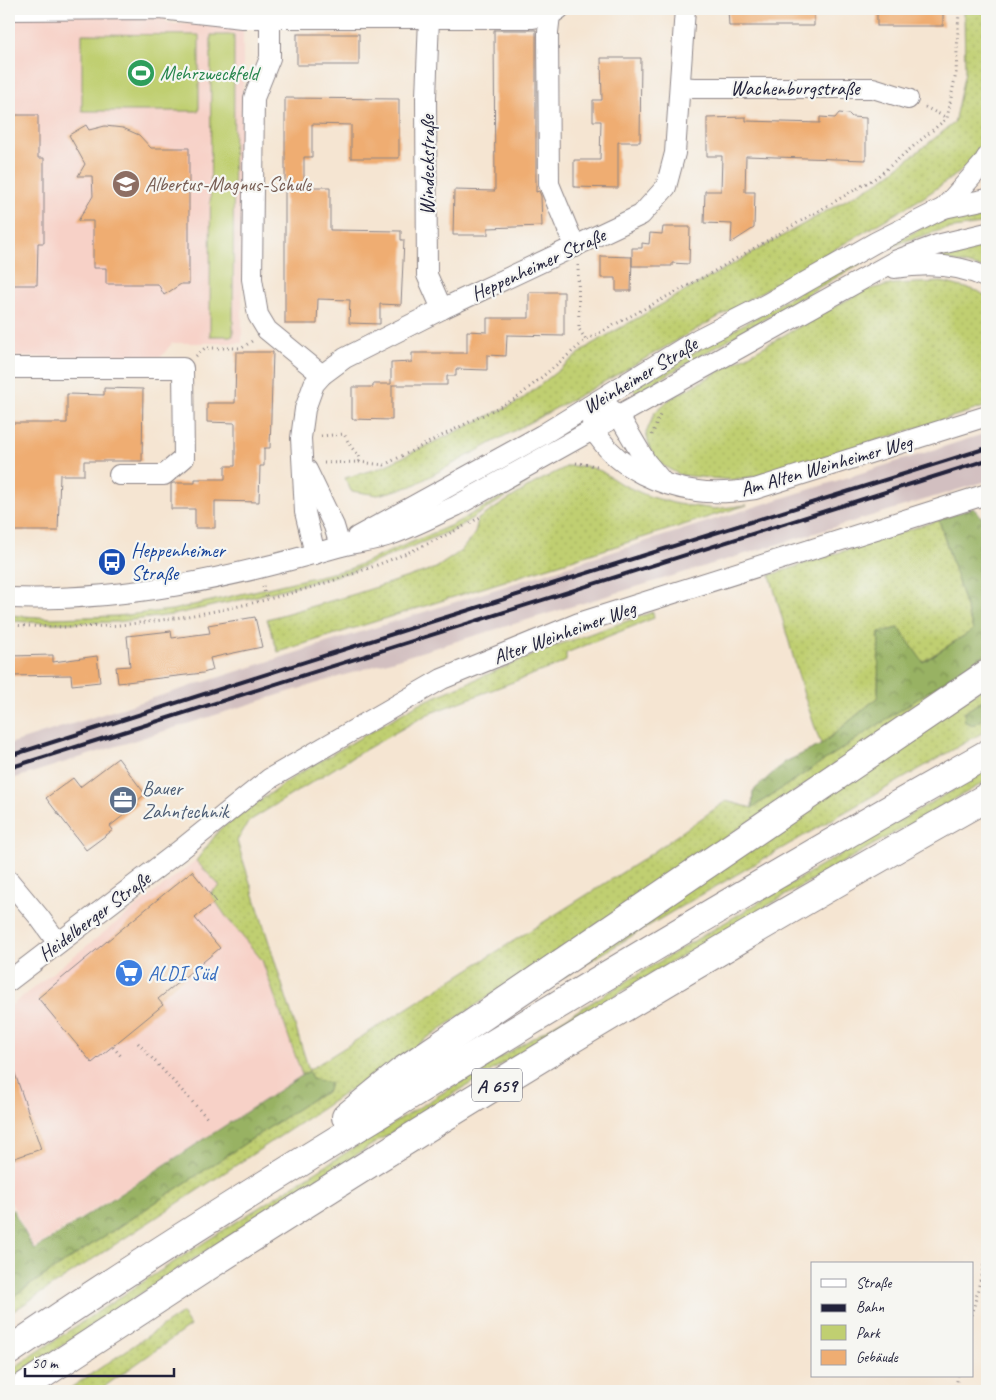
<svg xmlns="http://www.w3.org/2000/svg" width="996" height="1400" font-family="Caveat,sans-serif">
	<defs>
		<pattern id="grass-dots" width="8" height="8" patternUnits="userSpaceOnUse" patternTransform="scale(1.25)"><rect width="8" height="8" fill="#c0cf71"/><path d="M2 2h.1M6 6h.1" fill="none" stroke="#a5b163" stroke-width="1.8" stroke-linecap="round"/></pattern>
		<pattern id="forest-crowns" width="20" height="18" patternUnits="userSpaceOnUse" patternTransform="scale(1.25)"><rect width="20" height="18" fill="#98b263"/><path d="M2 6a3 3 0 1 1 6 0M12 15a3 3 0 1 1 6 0" fill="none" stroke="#7c9053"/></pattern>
	</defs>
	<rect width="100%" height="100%" fill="#f6f6f2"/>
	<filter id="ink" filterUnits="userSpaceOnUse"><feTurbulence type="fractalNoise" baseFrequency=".02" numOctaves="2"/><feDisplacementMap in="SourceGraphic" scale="10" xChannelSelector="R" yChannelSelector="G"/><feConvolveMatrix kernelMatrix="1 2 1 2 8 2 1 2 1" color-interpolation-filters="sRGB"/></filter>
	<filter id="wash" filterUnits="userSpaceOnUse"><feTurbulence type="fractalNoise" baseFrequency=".0096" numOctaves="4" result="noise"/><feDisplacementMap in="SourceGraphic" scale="20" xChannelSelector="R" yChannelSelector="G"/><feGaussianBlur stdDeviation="1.12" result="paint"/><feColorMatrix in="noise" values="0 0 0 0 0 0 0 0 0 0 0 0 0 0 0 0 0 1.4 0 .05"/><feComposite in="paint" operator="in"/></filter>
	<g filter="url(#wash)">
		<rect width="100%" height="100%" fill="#f5e5d2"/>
		<g fill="#f7d1c7">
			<polygon points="9,15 160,15 169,24 243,24 242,343 172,343 161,357 9,357"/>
			<polygon points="205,853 264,960 302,1075 34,1248 11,1202 9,1203 9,1007"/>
		</g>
		<polygon fill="#d2bfc0" points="987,433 987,481 285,693 9,780 9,744"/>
		<g fill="url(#grass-dots)" stroke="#717856">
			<polygon points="964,9 987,9 987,139 973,159 960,172 924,197 734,308 595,387 412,486 378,495 351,491 345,478 380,468 520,401 590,345 883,179 954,123 965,72"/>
			<polygon points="987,210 987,223 941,230 906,241 882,251 636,393 633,388 850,263 929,225"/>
			<polygon points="987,240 987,269 934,257 933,252"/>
			<polygon points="942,282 978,291 987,297 987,406 770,474 731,480 680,475 660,464 650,449 646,433 655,412 670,399 865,290 895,284"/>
			<polygon points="568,466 586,466 601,471 621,484 648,496 677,504 715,509 747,505 278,652 267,619 355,594 436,568 461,551 475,533 478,519 533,484"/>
			<polygon points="528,482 528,483 455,529 350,572 253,597 172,615 117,622 52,623 9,621 9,615 52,618 117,616 172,610 349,569 452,525"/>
			<polygon points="939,520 973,630 922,662 899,628 879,632 878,697 821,745 804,695 770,575"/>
			<polygon points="653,612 654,618 566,653 566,661 558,665 428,714 356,755 249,821 237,841 309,1070 642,860 726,801 752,808 987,653 987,662 320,1110 9,1314 9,1299 311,1100 328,1091 329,1083 312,1079 309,1071 302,1075 262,960 227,918 210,893 220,886 196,861 220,829 298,774 418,704 552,647"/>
			<polygon points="987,685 987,697 964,713 973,725 987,717 987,730 675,910 512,1008"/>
			<path d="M987 771V781C653 966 326 1168 9 1381V1371C194 1246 383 1128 574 1013 711 930 848 849 987 771Z"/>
			<polygon points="182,1313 190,1326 98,1391 66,1391"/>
		</g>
		<g fill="url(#forest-crowns)" stroke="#5d6a4f">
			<polygon points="973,508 987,523 987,653 752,808 753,791 785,762 821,745 878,697 879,632 899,628 923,662 973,630 939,520"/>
			<polygon points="987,697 987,717 973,725 965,722 964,713"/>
			<polygon points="309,1071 312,1079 330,1083 328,1091 311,1100 9,1299 9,1210 13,1210 34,1250"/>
		</g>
		<g fill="#c0cf71" stroke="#717856">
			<polygon points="82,34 199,35 199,111 82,111"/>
			<polygon points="211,35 234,35 233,336 210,336"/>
		</g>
		<g id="blocks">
			<g fill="#efad72">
				<polygon points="728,9 814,9 814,26 729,26"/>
				<rect x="877" y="9" width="66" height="17"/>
				<polygon points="494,30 536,30 536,192 539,191 541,196 542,226 488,228 488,235 453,235 454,190 495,191"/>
				<rect x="297" y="34" width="62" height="31"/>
				<polygon points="601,58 641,58 640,142 618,142 618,188 574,187 574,160 600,160 601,121 593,121 593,100 602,100"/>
				<polygon points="285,98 399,99 399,158 351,158 351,125 312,124 312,157 304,157 304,187 330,187 330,230 401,231 401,240 404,240 401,305 380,304 380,324 349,323 350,300 318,299 317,324 285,324"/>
				<polygon points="839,113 849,114 852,117 866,118 866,160 746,156 745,192 755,192 754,228 731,243 732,224 704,223 705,191 721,191 722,156 707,156 707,118 746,117 746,121 820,123 820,117 835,118"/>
				<polygon points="9,115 38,115 38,158 44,158 44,243 38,243 37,285 9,285"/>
				<polygon points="86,125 89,130 105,126 123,128 139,135 151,148 189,148 189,284 181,284 164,295 158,284 106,284 106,268 93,268 93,221 78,221 93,196 92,176 78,176 85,164 69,135"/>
				<polygon points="663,227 690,227 689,264 672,263 672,266 632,266 632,248 642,248 642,243 649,244 650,233 662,234"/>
				<polygon points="601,256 632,257 631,291 616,291 616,278 601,278"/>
				<polygon points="529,292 564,292 564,336 507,335 506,356 487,355 487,370 456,369 456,376 447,376 447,385 392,385 392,420 352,419 352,387 373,387 373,384 391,384 391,363 412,362 412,353 467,353 467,331 487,332 487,318 529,318"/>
				<polygon points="236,352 273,352 270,448 264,448 264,466 260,466 259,502 215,501 215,528 195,528 195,509 171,509 171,484 173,483 195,483 195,479 225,479 225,466 235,466 235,423 207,422 207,403 235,403"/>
				<polygon points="104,388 143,389 142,461 84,461 84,475 60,475 58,531 14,531 14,521 9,521 9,423 67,423 67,394 104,395"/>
				<polygon points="255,617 262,647 210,658 213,670 203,673 118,683 116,667 130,666 127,636 171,631 172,638 210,633 208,625"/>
				<polygon points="53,655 53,662 97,656 100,682 72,685 71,675 9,676 9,656"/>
				<polygon points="118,758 145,794 136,802 138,804 110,826 113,830 86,850 46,798 73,778 80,787"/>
				<polygon points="192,871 216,901 195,918 220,948 158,999 163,1005 92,1063 38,998"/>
				<polygon points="11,1062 41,1149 9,1160 9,1063"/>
			</g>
		</g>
	</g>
	<g filter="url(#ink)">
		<use href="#blocks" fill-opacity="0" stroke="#8c8486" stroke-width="1"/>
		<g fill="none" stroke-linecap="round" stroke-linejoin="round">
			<defs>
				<g id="minor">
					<polyline points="9,10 160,9 242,18 533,18 550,15 559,9"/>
					<polyline points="550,15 548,32 549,184 575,247"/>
					<polyline points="270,18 270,58 254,98 252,279 258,315 267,330 322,375"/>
					<polyline points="429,18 426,97 427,275 442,309"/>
					<polyline points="680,87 694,88 873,88 908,99"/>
					<polyline points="944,208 983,164 987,157"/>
					<path d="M895 268C926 263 959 264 987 278"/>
					<polyline points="9,368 183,368 184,458 164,475 119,475"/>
					<polyline points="608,407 619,416 646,462 661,480"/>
					<path d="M592 418C592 422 592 426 593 430 594 433 598 436 600 439 621 469 661 486 697 491 716 494 735 492 755 489L987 416"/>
					<polyline points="307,470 334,526 340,546"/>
					<polyline points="357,537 542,435 698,339 767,304 876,242 944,208 987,199"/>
					<polyline points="315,554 305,512 301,438 305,409 314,384 322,375 345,358 442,309 641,215 666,187 675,153 685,9"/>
					<path d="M9 598C122 602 230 578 338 547 355 542 373 541 390 535 413 527 434 516 456 506L897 260 937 245 987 233"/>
					<polyline points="9,881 39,917 58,943"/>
					<polyline points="9,981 179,851 269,779 442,679 579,623 987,494"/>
				</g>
				<g id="highway">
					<polyline points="346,1117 401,1072 987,674"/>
					<path d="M9 1351C137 1263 269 1181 402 1100 595 981 790 865 987 754"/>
					<path d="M18 1391C73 1354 129 1318 185 1281 447 1111 715 950 987 797"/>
				</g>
			</defs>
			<use href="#minor" stroke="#8c8486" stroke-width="22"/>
			<use href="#highway" stroke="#8c8486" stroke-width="30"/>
			<g stroke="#8c8486" stroke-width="3" stroke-dasharray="1 4" stroke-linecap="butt">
				<polyline points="925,107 947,118"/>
				<polyline points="578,265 579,329 586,340"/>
				<polyline points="196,356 205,348 242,348 252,341"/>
				<polyline points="652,435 660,415"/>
				<polyline points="321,436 344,434 351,447 360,457 359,462"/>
				<polyline points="324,463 359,462 384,465 517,398 586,340 713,272 877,177 947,118 956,73 959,9"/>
				<polyline points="576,463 597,466"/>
				<polyline points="470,523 482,516"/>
				<polyline points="263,586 267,599"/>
				<path d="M9 625C45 627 82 628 119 625 235 614 361 580 464 526"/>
				<polyline points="138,1043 209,1120"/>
				<polyline points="113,1047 121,1056"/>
				<polyline points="972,1315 984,1264 987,1264"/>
				<polyline points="955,1391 958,1376"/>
			</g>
			<use href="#minor" stroke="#fff" stroke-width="20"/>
			<use href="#highway" stroke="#fff" stroke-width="28"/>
			<g stroke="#22223b" stroke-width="4">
				<polyline points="9,756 421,625 987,448"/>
				<polyline points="9,768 987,460"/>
			</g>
		</g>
	</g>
	<defs>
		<symbol id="stadium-disc" viewBox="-11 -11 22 22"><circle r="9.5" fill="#2e9e5b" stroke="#f6f6f2"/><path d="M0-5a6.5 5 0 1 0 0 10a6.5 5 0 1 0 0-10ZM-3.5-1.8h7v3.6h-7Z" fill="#fff"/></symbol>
		<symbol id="school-disc" viewBox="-11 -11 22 22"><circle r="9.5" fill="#8d6e63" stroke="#f6f6f2"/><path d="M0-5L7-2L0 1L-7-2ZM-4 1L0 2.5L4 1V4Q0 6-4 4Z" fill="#fff"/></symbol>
		<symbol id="bus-disc" viewBox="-11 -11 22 22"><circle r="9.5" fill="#1a4fb4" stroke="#f6f6f2"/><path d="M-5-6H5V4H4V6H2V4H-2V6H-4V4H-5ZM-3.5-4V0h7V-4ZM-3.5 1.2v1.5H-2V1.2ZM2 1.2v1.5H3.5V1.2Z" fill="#fff"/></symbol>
		<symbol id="office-disc" viewBox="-11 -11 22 22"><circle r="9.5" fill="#5c6f8a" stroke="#f6f6f2"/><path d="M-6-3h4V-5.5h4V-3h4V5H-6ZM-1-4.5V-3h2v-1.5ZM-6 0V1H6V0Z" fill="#fff"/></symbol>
		<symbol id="supermarket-disc" viewBox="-11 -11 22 22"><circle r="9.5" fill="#3f7fe0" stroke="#f6f6f2"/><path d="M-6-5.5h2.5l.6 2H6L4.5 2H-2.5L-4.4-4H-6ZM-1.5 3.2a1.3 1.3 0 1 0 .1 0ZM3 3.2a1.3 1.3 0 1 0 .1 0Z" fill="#fff"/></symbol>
	</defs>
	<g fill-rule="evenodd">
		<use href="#stadium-disc" x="125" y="57" width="32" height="32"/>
		<use href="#school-disc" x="110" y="168" width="32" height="32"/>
		<use href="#bus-disc" x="96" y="546" width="32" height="32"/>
		<use href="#office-disc" x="107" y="784" width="32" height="32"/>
		<use href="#supermarket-disc" x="113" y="957" width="32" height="32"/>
	</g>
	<g text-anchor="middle" stroke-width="4.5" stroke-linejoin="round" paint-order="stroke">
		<rect fill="#f6f6f2" stroke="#626272" stroke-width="1" x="472" y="1068.5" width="50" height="33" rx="4"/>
		<g font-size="19" font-weight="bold" fill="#22223b">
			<text x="497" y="1092">A 659</text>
		</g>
		<g font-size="20" fill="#27864d" stroke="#f6f6f2" text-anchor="start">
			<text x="160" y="80">Mehrzweckfeld</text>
		</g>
		<g font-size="20" fill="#22223b" stroke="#f6f6f2">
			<text x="795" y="95">Wachenburgstraße</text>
			<text transform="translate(427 165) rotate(-90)" y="7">Windeckstraße</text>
			<text transform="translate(538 264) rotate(-25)" y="7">Heppenheimer Straße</text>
			<text transform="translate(640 375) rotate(-31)" y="7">Weinheimer Straße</text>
			<text transform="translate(826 465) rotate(-16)" y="7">Am Alten Weinheimer Weg</text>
			<text transform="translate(564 632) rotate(-20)" y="7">Alter Weinheimer Weg</text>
			<text transform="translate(94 916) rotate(-37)" y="7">Heidelberger Straße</text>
		</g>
		<g font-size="20" fill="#785e54" stroke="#f6f6f2" text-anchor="start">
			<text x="145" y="191">Albertus-Magnus-Schule</text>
		</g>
		<g font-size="20" fill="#164399" stroke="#f6f6f2" text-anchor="start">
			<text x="131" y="557">Heppenheimer<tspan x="131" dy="23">Straße</tspan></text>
		</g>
		<g font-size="20" fill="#4e5e75" stroke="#f6f6f2" text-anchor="start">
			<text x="142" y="795">Bauer<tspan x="142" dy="23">Zahntechnik</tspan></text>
		</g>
		<g font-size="20" fill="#366cbe" stroke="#f6f6f2" text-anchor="start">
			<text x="148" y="980">ALDI Süd</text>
		</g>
	</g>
	<rect width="996" height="1400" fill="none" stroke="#f6f6f2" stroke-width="30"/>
	<rect x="811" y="1262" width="162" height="115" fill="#f6f6f2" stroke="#a1a1a9"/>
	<rect x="821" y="1279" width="25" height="8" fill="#ffffff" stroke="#a1a1a9"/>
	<text x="856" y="1288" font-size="15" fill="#22223b">Straße</text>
	<rect x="821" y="1304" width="25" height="8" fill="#22223b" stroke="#a1a1a9"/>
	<text x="856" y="1312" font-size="15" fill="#22223b">Bahn</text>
	<rect x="821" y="1325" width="25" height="15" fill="#c0cf71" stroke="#a1a1a9"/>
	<text x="856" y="1338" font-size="15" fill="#22223b">Park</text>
	<rect x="821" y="1350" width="25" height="15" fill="#efad72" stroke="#a1a1a9"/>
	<text x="856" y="1362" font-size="15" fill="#22223b">Gebäude</text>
	<path d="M25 1368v8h149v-8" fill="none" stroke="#22223b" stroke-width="2.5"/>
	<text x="32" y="1368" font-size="15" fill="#22223b" stroke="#f6f6f2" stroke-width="4" paint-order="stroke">50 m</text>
</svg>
